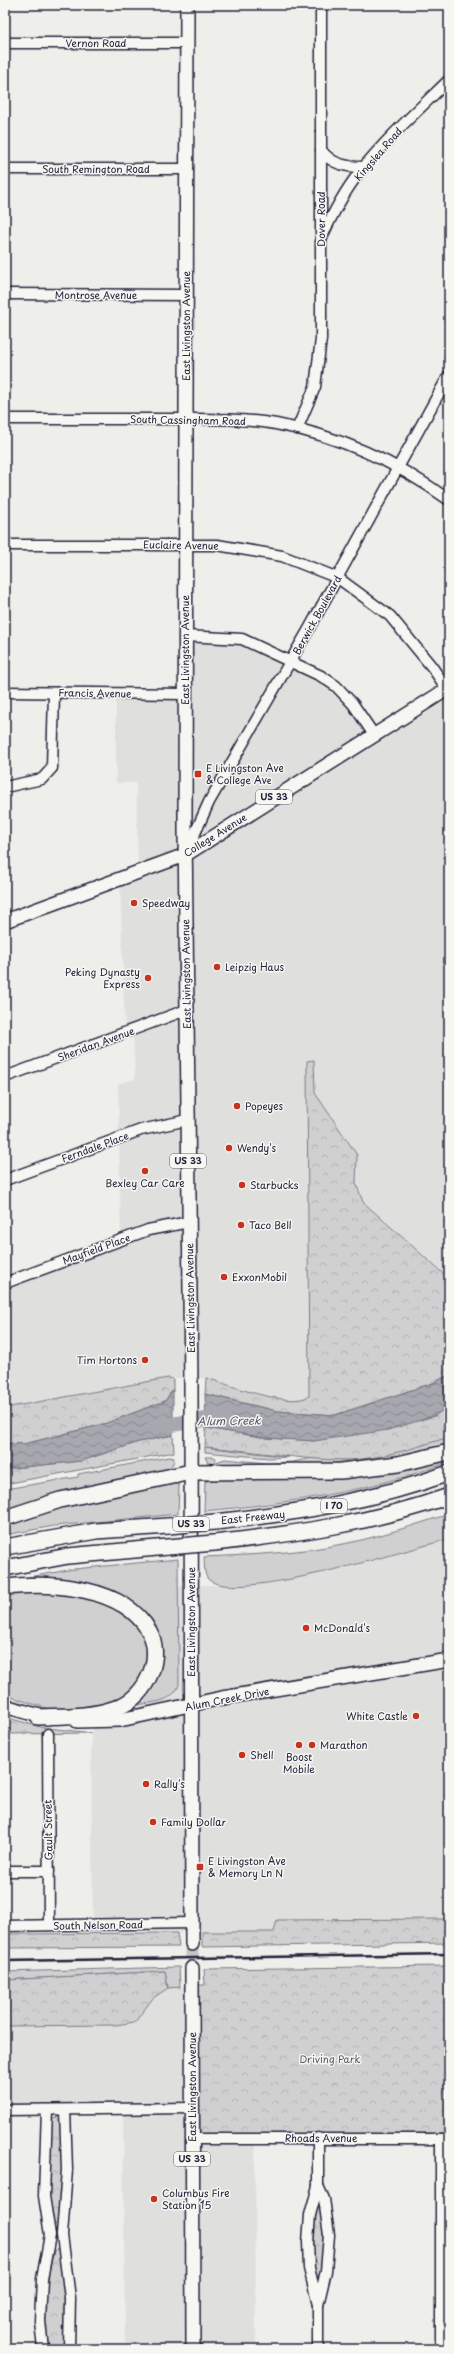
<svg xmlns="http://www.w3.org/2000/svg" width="454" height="2354" font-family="'Playpen Sans',sans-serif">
	<defs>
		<pattern id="forest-crowns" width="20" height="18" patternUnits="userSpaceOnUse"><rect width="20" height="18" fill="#d0d0d1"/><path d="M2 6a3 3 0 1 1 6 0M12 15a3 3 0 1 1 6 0" fill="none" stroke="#b2b2b4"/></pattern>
		<pattern id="water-waves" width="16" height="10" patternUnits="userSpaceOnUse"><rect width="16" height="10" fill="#a7a7af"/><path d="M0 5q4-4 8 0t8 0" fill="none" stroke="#888890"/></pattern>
	</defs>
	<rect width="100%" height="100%" fill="#eeeeeb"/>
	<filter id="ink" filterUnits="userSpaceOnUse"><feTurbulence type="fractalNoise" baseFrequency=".025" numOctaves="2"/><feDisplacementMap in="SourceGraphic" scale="8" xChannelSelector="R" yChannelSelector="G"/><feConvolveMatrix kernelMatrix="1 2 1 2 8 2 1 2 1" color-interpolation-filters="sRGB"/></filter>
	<g filter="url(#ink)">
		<g fill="#dfdfde">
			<polygon points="183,631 233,633 249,638 342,690 380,741 449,699 449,1279 363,1202 356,1183 357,1155 315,1093 314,1061 307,1061 309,1396 303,1400 275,1398 206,1378 168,1378 5,1408 5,1285 121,1239 118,1084 135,1079 133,1031 125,1034 120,878 138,869 136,783 116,783 116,694 183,694"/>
			<polygon points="449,1539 449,1919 277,1920 275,1932 93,1933 91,1733 100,1710 168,1699 176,1693 179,1685 178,1586 273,1583 332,1571"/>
			<polygon points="198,1985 200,2134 255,2134 256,2349 125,2349 123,2109 5,2109 5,2026 115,2025 135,2022 153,1998 168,1988"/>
		</g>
		<g fill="#d0d0d1" stroke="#797986">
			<path d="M449 1437V1447C370 1467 290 1464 209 1465L205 1457H214L216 1462 225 1459 267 1463 293 1462 312 1458 346 1460 375 1456Z"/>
			<polygon points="205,1447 289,1457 269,1458 205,1452"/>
			<path d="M169 1457 174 1458C174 1468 166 1470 158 1474L5 1511V1489L78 1477V1474Z"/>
			<path d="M449 1458V1462C367 1492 291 1503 204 1511L205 1482 209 1480 323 1477Z"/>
			<polygon points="171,1482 179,1485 178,1514 54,1526 5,1535 5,1522 36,1512"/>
			<path d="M449 1514V1539C410 1549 237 1603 209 1580 203 1575 205 1565 204 1557 251 1555 297 1553 343 1544 379 1537 414 1525 449 1514Z"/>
			<path d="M178 1559 179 1685C172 1703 153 1702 136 1705L158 1661 136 1607 18 1579 74 1569Z"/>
			<path d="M57 1592C91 1598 139 1603 146 1645 147 1654 148 1664 145 1673 140 1683 129 1693 122 1702L72 1710 49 1709 5 1695V1593Z"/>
			<polygon points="179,1967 180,1987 168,1988 165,1971 5,1980 5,1972"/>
		</g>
		<g fill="url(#forest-crowns)" stroke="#797986">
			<path d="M314 1060 315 1093 357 1155 356 1183 363 1202 449 1279V1375L433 1383 335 1415 277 1411 205 1394 206 1378C228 1384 290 1409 309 1396L307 1061Z"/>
			<polygon points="168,1378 173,1379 173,1389 165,1401 104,1424 24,1444 5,1443 5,1408"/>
			<path d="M449 1406V1437C417 1447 379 1460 345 1460 298 1460 252 1450 205 1447L206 1428 267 1438 314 1441 434 1416Z"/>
			<polygon points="173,1435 174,1452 5,1484 5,1469 81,1461 139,1442"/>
			<polygon points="5,1717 40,1727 91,1733 5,1734"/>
			<polygon points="449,1919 449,1943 202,1947 202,1932 274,1932 277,1920"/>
			<polygon points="177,1933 179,1947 5,1948 5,1934"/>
			<polygon points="449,1966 449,2133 200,2135 198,1985 205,1985 204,1969"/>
			<polygon points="165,1971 168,1988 153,1998 135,2022 115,2025 5,2026 5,1980"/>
			<path d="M58 2117 61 2119 64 2163 59 2223 55 2225C39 2206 50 2145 51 2120Z"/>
			<polygon points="315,2204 319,2204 324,2216 321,2274 319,2278 315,2279 311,2261"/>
			<path d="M57 2248C70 2278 66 2317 65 2349H47C44 2312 44 2287 54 2251Z"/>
		</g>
		<g fill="url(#water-waves)" stroke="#727281">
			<polygon points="449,1375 449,1406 434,1416 388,1430 314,1441 267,1438 206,1428 205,1394 277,1411 335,1415 433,1383"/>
			<polygon points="173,1389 173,1435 139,1442 81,1461 5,1469 5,1443 24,1444 104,1424 165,1401"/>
		</g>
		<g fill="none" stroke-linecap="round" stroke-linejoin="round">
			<polyline stroke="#a7a7af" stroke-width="15" points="154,1427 209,1419 226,1419"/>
			<polyline stroke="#c5c5c8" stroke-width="13" stroke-dasharray="13 6" stroke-linecap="butt" points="192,1944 192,1968"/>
			<defs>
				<g id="minor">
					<polyline points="5,43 187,43"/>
					<path d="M321 150C332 165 347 167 364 167"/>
					<polyline points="5,169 186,169"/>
					<path d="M322 237C332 215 344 192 359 173 385 140 418 110 449 80"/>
					<polyline points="5,294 186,295"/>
					<path d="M5 419C60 419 116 419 171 419 206 419 242 418 276 424 339 436 398 463 449 500"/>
					<polyline points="297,429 315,387 321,339 321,5"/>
					<polyline points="5,545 217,545 282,556 338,578 390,616 432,667 447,689"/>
					<polyline points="185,636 242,639 321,676 336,686 353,704 374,735"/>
					<polyline points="5,692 185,694"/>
					<polyline points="5,787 42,779 52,768 54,693"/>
					<polyline points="187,851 209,802 309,629 449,375"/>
					<polyline points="5,1077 186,1010"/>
					<polyline points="5,1180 141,1130 188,1120"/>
					<polyline points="5,1283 148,1230 189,1222"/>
					<polyline points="48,1734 49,1925"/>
					<polyline points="5,1871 49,1871"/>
					<polyline points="5,1926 191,1923"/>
					<polyline points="5,2110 192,2108"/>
					<polyline points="65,2110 67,2170 62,2235 70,2298 69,2349"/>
					<polyline points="318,2138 318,2186 310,2215 308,2242 309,2268 318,2305"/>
					<polyline points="192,2139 449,2139"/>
					<polyline points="441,2139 441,2349"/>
					<polyline points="318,2186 324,2199 329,2235 326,2271 318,2305 318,2349"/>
					<polyline points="43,2349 40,2321 42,2279 50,2235 44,2196 47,2110"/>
				</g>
				<g id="major">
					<polyline points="187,5 185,828 191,1385 192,1944"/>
					<polyline points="5,921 185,855 449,688"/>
					<polyline points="5,1706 47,1718"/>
					<polyline points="77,1721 120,1720 222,1698 449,1660"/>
					<polyline points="192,1968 193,2349"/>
				</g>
				<g id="highway">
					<polyline points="5,1518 60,1500 191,1472 341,1471 398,1464 449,1452"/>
					<path d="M215 1522C295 1513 373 1501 449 1473"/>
					<path d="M214 1543C294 1534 373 1523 449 1496"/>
					<polyline points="5,1547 96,1531 168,1526"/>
					<polyline points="5,1568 68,1556 168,1547"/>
					<path d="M5 1587C50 1582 124 1586 149 1631 156 1643 156 1659 151 1672 145 1688 133 1702 116 1708 91 1717 63 1716 38 1717"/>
				</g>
			</defs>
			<use href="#minor" stroke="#22223b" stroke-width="13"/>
			<use href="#major" stroke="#22223b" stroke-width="16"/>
			<use href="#highway" stroke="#22223b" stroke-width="18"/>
			<use href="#minor" stroke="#f6f6f2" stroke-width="10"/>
			<use href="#major" stroke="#f6f6f2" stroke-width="13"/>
			<use href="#highway" stroke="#f6f6f2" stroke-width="15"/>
			<polyline stroke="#22223b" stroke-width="2.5" points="5,1961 449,1954"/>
			<defs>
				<g id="highway-bridge">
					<polyline points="168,1526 215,1522"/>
					<polyline points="168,1547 214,1543"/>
				</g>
			</defs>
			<use href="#highway-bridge" stroke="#22223b" stroke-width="18" stroke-linecap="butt"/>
			<use href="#highway-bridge" stroke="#f6f6f2" stroke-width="15"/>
		</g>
	</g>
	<g fill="#c8321e" stroke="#f6f6f2" stroke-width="1.5">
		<rect x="194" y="770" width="8" height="8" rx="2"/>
		<circle cx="134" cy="903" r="4"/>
		<circle cx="217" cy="967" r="4"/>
		<circle cx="148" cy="978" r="4"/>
		<circle cx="237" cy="1106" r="4"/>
		<circle cx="229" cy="1148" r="4"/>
		<circle cx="145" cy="1171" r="4"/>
		<circle cx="242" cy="1185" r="4"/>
		<circle cx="241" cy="1225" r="4"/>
		<circle cx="224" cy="1277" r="4"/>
		<circle cx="145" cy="1360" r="4"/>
		<circle cx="306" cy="1628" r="4"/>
		<circle cx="416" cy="1716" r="4"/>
		<circle cx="299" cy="1745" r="4"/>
		<circle cx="312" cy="1745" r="4"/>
		<circle cx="242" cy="1755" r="4"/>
		<circle cx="146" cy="1784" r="4"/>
		<circle cx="153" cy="1822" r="4"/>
		<rect x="196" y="1863" width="8" height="8" rx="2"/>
		<circle cx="154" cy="2199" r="4"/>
	</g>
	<g text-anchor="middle" stroke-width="3" stroke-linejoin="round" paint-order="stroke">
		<g fill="#f6f6f2" stroke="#626272" stroke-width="1">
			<rect x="256" y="790" width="36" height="14" rx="3"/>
			<rect x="170" y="1154" width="36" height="14" rx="3"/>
			<rect x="321" y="1499" width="26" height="14" rx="3"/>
			<rect x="173" y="1517" width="36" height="14" rx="3"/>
			<rect x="174" y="2152" width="36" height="14" rx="3"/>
		</g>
		<g font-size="9" font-weight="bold" fill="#22223b">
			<text x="274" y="800">US 33</text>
			<text x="188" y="1164">US 33</text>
			<text x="334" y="1509">I 70</text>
			<text x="191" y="1527">US 33</text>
			<text x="192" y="2162">US 33</text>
		</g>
		<g font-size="10" fill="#22223b" stroke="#f6f6f2">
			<text x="96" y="47">Vernon Road</text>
			<text transform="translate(378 154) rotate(-49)" y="4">Kingslea Road</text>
			<text x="96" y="173">South Remington Road</text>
			<text transform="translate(321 219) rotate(-90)" y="4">Dover Road</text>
			<text x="96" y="299">Montrose Avenue</text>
			<text transform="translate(186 326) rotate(-90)" y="4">East Livingston Avenue</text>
			<text transform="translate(188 420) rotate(1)" y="4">South Cassingham Road</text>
			<text transform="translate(181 545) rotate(1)" y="4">Euclaire Avenue</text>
			<text transform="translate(317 615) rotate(-61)" y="4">Berwick Boulevard</text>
			<text transform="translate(185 650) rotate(-90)" y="4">East Livingston Avenue</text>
			<text transform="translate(95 693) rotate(1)" y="4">Francis Avenue</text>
			<text transform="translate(215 835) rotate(-32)" y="4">College Avenue</text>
			<text transform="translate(186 974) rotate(-91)" y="4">East Livingston Avenue</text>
			<text transform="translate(96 1044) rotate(-20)" y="4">Sheridan Avenue</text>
			<text transform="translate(95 1147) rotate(-20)" y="4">Ferndale Place</text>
			<text transform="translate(96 1249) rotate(-20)" y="4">Mayfield Place</text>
			<text transform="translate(190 1298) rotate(-91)" y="4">East Livingston Avenue</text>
			<text transform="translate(253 1517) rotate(-6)" y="4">East Freeway</text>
			<text transform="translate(191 1622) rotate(-90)" y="4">East Livingston Avenue</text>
			<text transform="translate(227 1699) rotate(-11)" y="4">Alum Creek Drive</text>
			<text transform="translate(48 1830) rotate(-91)" y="4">Gault Street</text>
			<text transform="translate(98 1925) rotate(-1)" y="4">South Nelson Road</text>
			<text transform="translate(192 2087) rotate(-90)" y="4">East Livingston Avenue</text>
			<text x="321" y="2142">Rhoads Avenue</text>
		</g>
		<g font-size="10" fill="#22223b" stroke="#f6f6f2" text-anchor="start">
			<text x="206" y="772">E Livingston Ave<tspan x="206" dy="12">&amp; College Ave</tspan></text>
			<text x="142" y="907">Speedway</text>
			<text x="225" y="971">Leipzig Haus</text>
			<text x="140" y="976" text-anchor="end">Peking Dynasty<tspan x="140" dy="12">Express</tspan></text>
			<text x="245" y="1110">Popeyes</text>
			<text x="237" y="1152">Wendy's</text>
			<text x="145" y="1187" text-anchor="middle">Bexley Car Care</text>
			<text x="250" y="1189">Starbucks</text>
			<text x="249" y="1229">Taco Bell</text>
			<text x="232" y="1281">ExxonMobil</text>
			<text x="137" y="1364" text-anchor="end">Tim Hortons</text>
			<text x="314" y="1632">McDonald's</text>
			<text x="408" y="1720" text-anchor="end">White Castle</text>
			<text x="320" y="1749">Marathon</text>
			<text x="250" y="1759">Shell</text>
			<text x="299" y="1761" text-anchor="middle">Boost<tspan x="299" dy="12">Mobile</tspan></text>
			<text x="154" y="1788">Rally's</text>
			<text x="161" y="1826">Family Dollar</text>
			<text x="208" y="1865">E Livingston Ave<tspan x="208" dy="12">&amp; Memory Ln N</tspan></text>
			<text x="162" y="2197">Columbus Fire<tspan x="162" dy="12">Station 15</tspan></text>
		</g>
		<g font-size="10" fill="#565668" stroke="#f6f6f2">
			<text x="330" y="2063">Driving Park</text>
		</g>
		<g font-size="11" font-style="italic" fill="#575769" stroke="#f6f6f2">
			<text transform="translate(229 1421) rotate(-1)" y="4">Alum Creek</text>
		</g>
	</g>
	<rect width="454" height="2354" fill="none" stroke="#f6f6f2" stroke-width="20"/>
	<rect x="10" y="10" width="434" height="2334" fill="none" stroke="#22223b" stroke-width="1.5" filter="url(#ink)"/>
</svg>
